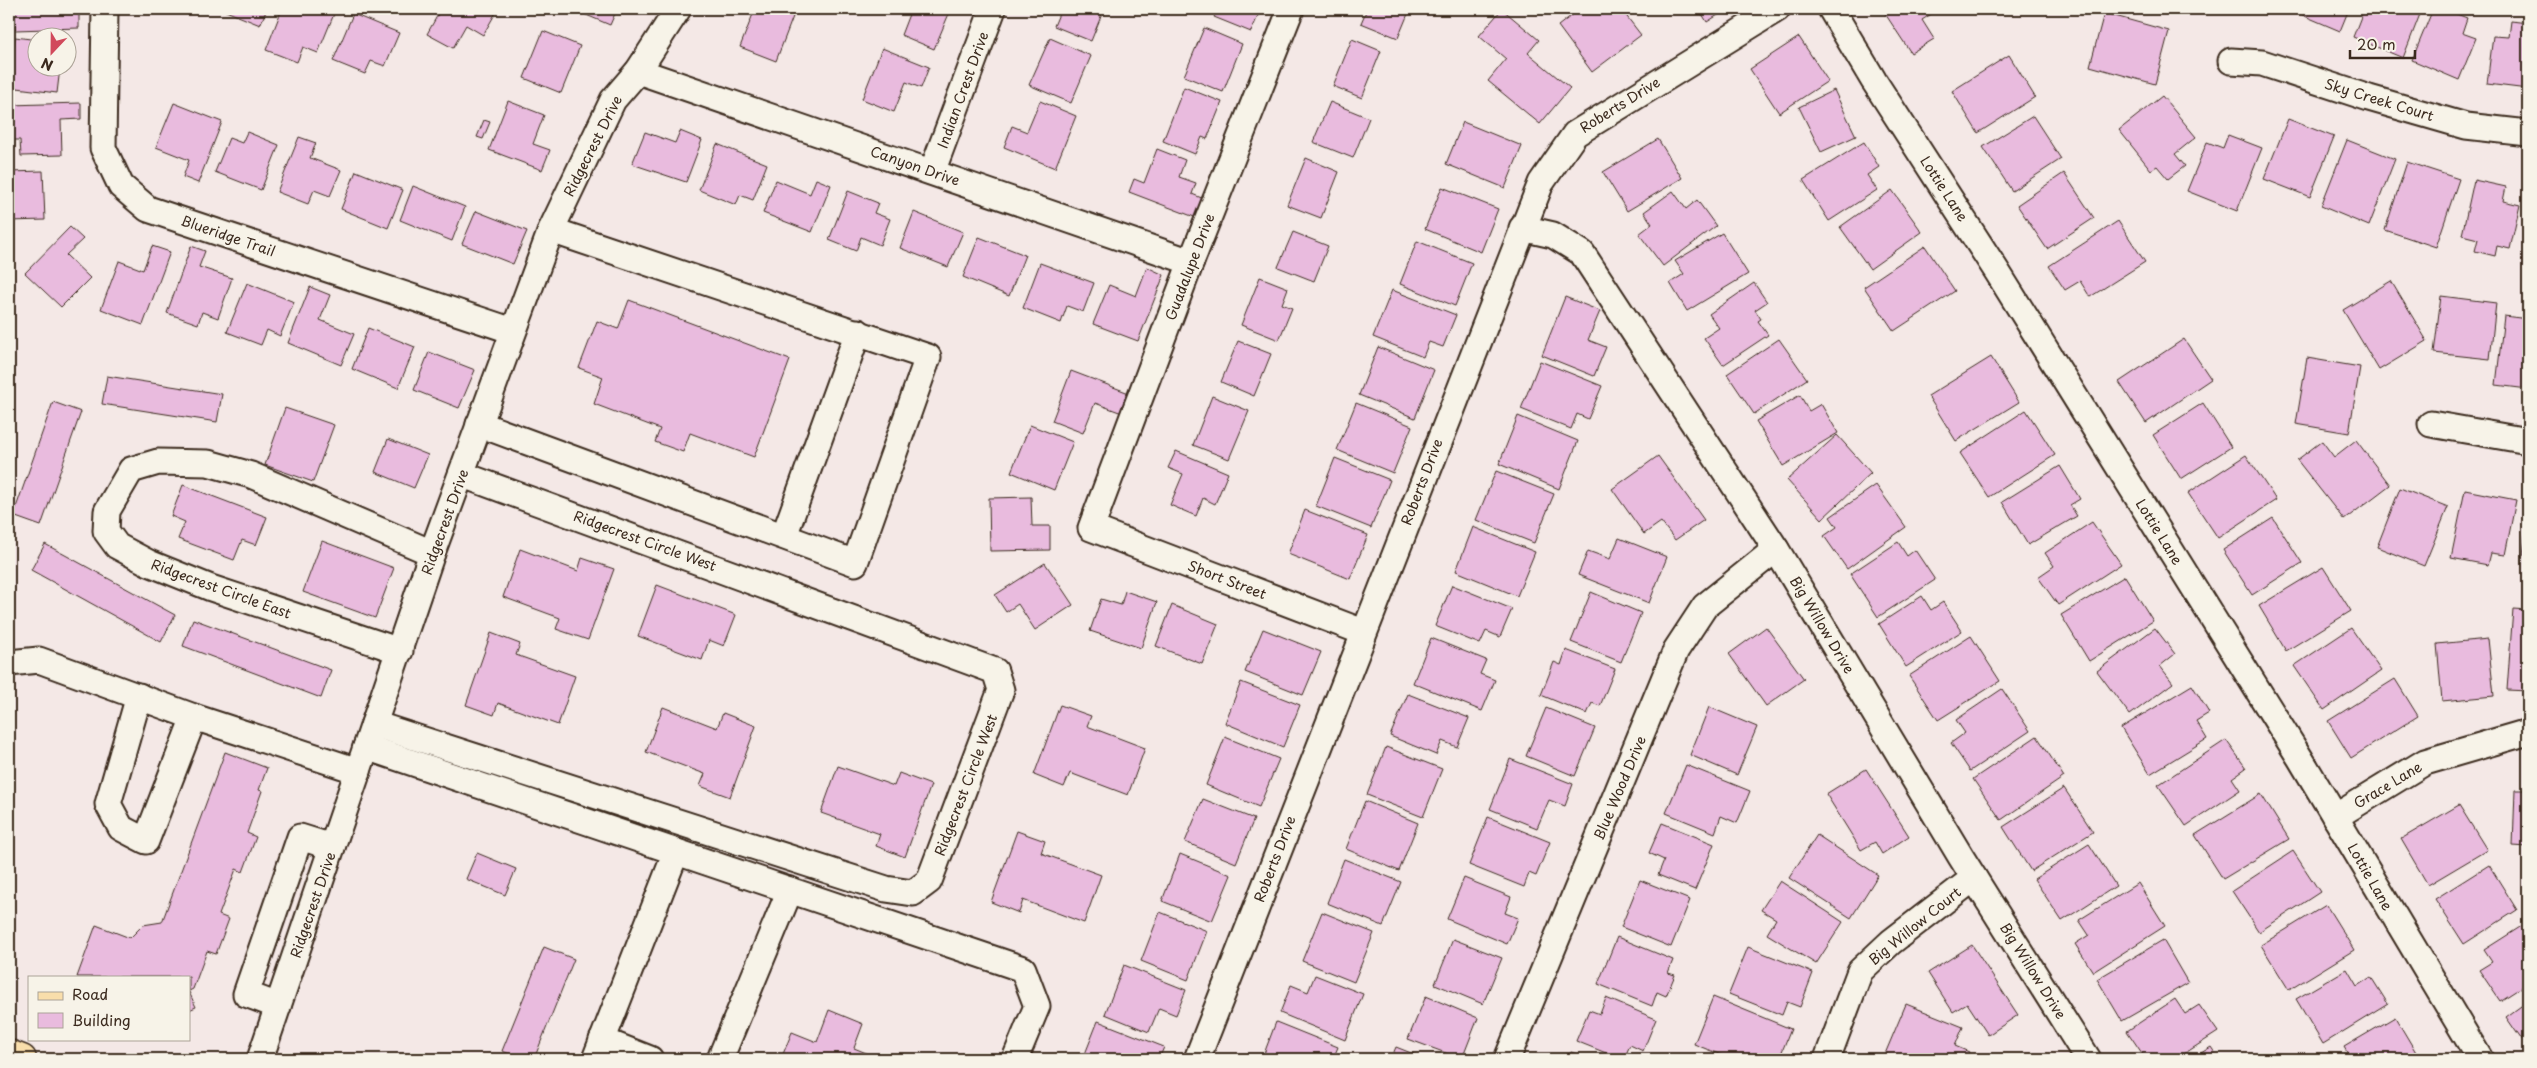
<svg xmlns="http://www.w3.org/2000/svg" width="2537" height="1068" font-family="'Playpen Sans',sans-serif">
	<rect width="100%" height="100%" fill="#f4e8e6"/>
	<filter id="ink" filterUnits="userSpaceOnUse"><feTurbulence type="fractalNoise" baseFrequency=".02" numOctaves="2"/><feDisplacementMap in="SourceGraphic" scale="10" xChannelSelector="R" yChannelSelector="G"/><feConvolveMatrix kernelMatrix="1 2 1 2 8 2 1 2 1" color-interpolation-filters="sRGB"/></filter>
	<g filter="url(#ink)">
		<g fill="#e9bbde" stroke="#3b2a1e">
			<polygon points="15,9 79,9 79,28 15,30"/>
			<polygon points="221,9 267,9 260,25"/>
			<polygon points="282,9 336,9 318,53 303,47 297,62 266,50"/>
			<polygon points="441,9 498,9 483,35 466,25 453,48 427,34"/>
			<polygon points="572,9 617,9 610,25"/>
			<polygon points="755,9 779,9 794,14 776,61 740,47"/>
			<polygon points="911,9 951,9 934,49 901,35"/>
			<polygon points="1061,9 1104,9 1091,41 1054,26"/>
			<polygon points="1218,9 1261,9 1251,32 1214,17"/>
			<polygon points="1367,9 1410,9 1398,38 1361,23"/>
			<polygon points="1502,9 1539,40 1528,53 1570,88 1540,124 1488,81 1506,59 1479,36"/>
			<polygon points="1580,9 1621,9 1641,35 1592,72 1558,26"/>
			<polygon points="1699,9 1725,9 1726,10 1707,22"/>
			<polygon points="1882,9 1939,9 1922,20 1934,39 1911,53"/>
			<polygon points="2294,9 2349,9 2340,31 2293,11"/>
			<polygon points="2364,9 2422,9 2403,58 2353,37"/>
			<polygon points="2433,9 2444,9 2467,18 2462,33 2476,38 2459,80 2412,60"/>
			<polygon points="2104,13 2169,31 2155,84 2090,66"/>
			<polygon points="353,14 399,33 385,66 371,61 365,74 333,61"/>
			<polygon points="2511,21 2528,23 2528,89 2487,84 2493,36 2509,37"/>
			<polygon points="1204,28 1242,44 1223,92 1184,76"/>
			<polygon points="543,31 580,46 561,93 524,78"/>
			<polygon points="15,37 38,40 38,68 60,68 57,93 9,87"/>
			<polygon points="1799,37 1828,81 1779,113 1750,69"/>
			<polygon points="1050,38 1091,56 1071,103 1029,85"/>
			<polygon points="1352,39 1381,51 1362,98 1333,86"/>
			<polygon points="882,48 929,67 921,88 906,82 894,112 862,99"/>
			<polygon points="2009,55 2035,97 1978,133 1952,91"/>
			<polygon points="1184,87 1222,102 1207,139 1202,137 1195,154 1163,141"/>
			<polygon points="1834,90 1856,136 1821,152 1799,107"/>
			<polygon points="2162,96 2196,137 2175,154 2185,166 2168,179 2157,166 2151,170 2119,130"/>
			<polygon points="508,101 544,115 533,144 550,150 542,170 489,150"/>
			<polygon points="1040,101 1076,116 1055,168 1004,147 1012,126 1027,132"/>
			<polygon points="1330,102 1369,118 1353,158 1313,142"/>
			<polygon points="81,103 81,119 61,120 62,155 21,156 20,140 9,140 9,105"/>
			<polygon points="174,103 222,122 198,183 183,177 189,160 156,147"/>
			<polygon points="2033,116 2061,159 2012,191 1983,147"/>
			<polygon points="2288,119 2334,137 2310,197 2264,179"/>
			<polygon points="484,120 490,122 483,139 477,137"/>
			<polygon points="1463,122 1522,146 1505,188 1446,164"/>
			<polygon points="680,131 702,140 686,182 632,164 645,132 675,143"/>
			<polygon points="247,132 279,145 261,190 215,172 229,138 242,143"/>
			<polygon points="2228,135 2262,148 2237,211 2187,191 2207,142 2223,148"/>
			<polygon points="299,137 316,143 310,158 341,170 330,196 314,190 308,204 277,192"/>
			<polygon points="1658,139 1682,178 1627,211 1603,172"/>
			<polygon points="2347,140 2395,159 2369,226 2321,206"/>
			<polygon points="1864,142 1879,167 1867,175 1877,190 1829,221 1803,180"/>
			<polygon points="717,144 767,164 753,200 740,195 736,205 699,190"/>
			<polygon points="1157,149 1185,160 1179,177 1196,183 1192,194 1204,199 1197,218 1129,192 1134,179 1144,183"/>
			<polygon points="1306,158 1339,172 1321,218 1287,205"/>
			<polygon points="2407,162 2459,179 2436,247 2385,230"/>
			<polygon points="43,171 45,220 9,221 9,172"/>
			<polygon points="356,171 403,190 388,228 341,209"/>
			<polygon points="2064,173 2094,218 2047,249 2017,205"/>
			<polygon points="816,179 831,185 812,232 763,213 776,180 810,194"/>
			<polygon points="2474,180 2506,187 2503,201 2520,205 2510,249 2497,246 2495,256 2475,251 2478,239 2462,235"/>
			<polygon points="413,186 465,207 452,241 400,220"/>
			<polygon points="1442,187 1498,209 1481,252 1425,229"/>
			<polygon points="1892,190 1922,232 1870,269 1840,227"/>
			<polygon points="848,191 878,203 874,213 890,219 880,245 861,237 856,251 829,240"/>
			<polygon points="1673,191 1686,209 1697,200 1716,226 1663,266 1639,234 1652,224 1644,212"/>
			<polygon points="476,211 527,231 513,264 462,244"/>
			<polygon points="914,212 963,232 948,267 900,248"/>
			<polygon points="2118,221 2145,262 2090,297 2080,281 2065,290 2049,266"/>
			<polygon points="70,227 83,239 66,255 90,278 61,307 25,273"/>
			<polygon points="1293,232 1328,246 1314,281 1278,267"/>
			<polygon points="1722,233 1748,274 1687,311 1670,283 1684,274 1675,261"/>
			<polygon points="979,237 1025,255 1009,296 963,277"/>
			<polygon points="1417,241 1472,263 1455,306 1400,284"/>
			<polygon points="152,246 170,252 143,325 101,309 119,261 143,270"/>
			<polygon points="191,246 205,251 199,267 232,278 218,318 202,312 198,324 167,313"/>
			<polygon points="1925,246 1955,291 1894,331 1864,287"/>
			<polygon points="1040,263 1094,283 1083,312 1067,306 1061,323 1023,308"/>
			<polygon points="1147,267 1164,275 1138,341 1093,324 1109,285 1136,296"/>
			<polygon points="1260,277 1288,288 1282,304 1292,308 1279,340 1241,325"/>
			<polygon points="2391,281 2427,341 2379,370 2343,310"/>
			<polygon points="247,283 294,302 280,336 267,330 261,345 227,332"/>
			<polygon points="1754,283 1767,302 1755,310 1761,319 1758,321 1768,335 1723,365 1704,338 1719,328 1709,314"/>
			<polygon points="310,287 330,295 320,320 354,334 341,365 288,343"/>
			<polygon points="1392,290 1456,315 1443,347 1429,342 1423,357 1373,337"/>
			<polygon points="2441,296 2496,303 2490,359 2434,353"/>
			<polygon points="1565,297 1600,311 1588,340 1606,347 1594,376 1542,355"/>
			<polygon points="629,300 790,360 754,457 690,433 683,452 655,442 660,429 594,404 603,377 579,368 597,321 618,329"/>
			<polygon points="2504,316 2528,319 2528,389 2496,385"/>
			<polygon points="368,328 415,347 398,388 352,369"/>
			<polygon points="1779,339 1807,379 1754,414 1727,374"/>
			<polygon points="2184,339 2211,379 2146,423 2119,382"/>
			<polygon points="1238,341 1271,354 1254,396 1221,382"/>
			<polygon points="1378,347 1434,370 1415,418 1359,395"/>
			<polygon points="429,352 475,370 459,408 414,390"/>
			<polygon points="1991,357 2019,402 1956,441 1928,396"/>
			<polygon points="2307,358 2360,367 2349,433 2296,424"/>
			<polygon points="1540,361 1602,386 1588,419 1577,414 1571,429 1521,409"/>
			<polygon points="1071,371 1129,393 1122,413 1095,403 1083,433 1052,421"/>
			<polygon points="107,376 222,394 217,422 102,404"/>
			<polygon points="1800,395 1809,411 1821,404 1838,433 1783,466 1756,421"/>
			<polygon points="1212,396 1249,411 1229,459 1193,445"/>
			<polygon points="53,402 81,412 41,526 13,516"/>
			<polygon points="1356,403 1412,426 1393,473 1337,450"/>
			<polygon points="2203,403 2231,447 2181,479 2153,435"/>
			<polygon points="285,408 334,425 313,482 265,465"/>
			<polygon points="2026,410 2055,455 1989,497 1960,453"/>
			<polygon points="1518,416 1578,441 1559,489 1499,464"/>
			<polygon points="1030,425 1073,442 1054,490 1011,472"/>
			<polygon points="1837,435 1871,473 1822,519 1787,480"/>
			<polygon points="388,439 428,455 414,488 375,472"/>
			<polygon points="2356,440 2390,485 2344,520 2297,460 2322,441 2334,457"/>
			<polygon points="1176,451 1228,473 1215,504 1203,498 1196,516 1170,505 1183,474 1168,468"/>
			<polygon points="2246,455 2276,500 2218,538 2188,493"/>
			<polygon points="1658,456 1704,520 1675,540 1661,522 1644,534 1612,489"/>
			<polygon points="1335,458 1390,480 1371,528 1316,506"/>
			<polygon points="2060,466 2080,499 2070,505 2077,516 2028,545 2002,502"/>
			<polygon points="1496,471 1554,494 1534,543 1476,520"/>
			<polygon points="183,485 267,517 256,545 242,540 234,560 178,539 185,522 171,516"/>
			<polygon points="1876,485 1906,527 1847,569 1824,536 1837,527 1830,517"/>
			<polygon points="2400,488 2448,507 2424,566 2377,547"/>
			<polygon points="2465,490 2516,500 2505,555 2491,553 2488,565 2451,558"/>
			<polygon points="1031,497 1032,526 1050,526 1050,550 990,551 989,498"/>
			<polygon points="1305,510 1368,535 1350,579 1288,554"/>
			<polygon points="2528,511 2528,555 2523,555"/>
			<polygon points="2273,518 2302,563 2252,595 2223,550"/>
			<polygon points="2092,522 2121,564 2058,605 2038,577 2054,566 2045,553"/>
			<polygon points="1473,527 1535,552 1517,596 1456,571"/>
			<polygon points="1619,538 1667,557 1649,603 1578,575 1588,551 1610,559"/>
			<polygon points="322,541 394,568 375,618 303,592"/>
			<polygon points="1898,542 1907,556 1915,550 1935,580 1878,617 1850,574"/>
			<polygon points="45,544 175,615 161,642 31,570"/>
			<polygon points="520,549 578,571 582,558 614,569 588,640 556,629 560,618 503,597"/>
			<polygon points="1045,563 1073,605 1035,630 1018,604 1006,612 995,595"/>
			<polygon points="2323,567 2351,611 2286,651 2259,606"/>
			<polygon points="2125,576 2153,621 2089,661 2061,615"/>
			<polygon points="657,585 736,615 724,646 709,640 702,660 638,636"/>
			<polygon points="1452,585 1512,609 1500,637 1486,631 1480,644 1435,626"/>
			<polygon points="1125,591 1157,602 1141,648 1090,631 1101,599 1121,605"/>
			<polygon points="1591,592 1641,613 1621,662 1571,642"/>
			<polygon points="1922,596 1931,610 1943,602 1962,631 1906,667 1879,624"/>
			<polygon points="1172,605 1218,624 1202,664 1156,646"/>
			<polygon points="2513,609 2528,610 2528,691 2507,690"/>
			<polygon points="193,619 331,670 321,698 183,646"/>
			<polygon points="1766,627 1804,679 1766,706 1729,654"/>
			<polygon points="2155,628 2175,654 2160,666 2173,683 2130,715 2097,671"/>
			<polygon points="2351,628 2381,671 2324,710 2294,666"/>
			<polygon points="1263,629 1321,652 1303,695 1245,672"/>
			<polygon points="491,633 520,644 516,655 575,676 558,725 498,703 494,715 466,705"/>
			<polygon points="1971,636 2000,681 1938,720 1909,676"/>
			<polygon points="1431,638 1486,660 1480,674 1495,680 1482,711 1413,683"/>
			<polygon points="2488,639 2494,696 2442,701 2437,644"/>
			<polygon points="1566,650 1615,669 1600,706 1592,703 1587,714 1541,695 1554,662 1561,665"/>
			<polygon points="2395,679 2418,716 2351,758 2328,721"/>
			<polygon points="1241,682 1300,705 1283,747 1225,723"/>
			<polygon points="2192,685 2209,713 2196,721 2207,739 2150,774 2121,728"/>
			<polygon points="2002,689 2030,731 1970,771 1951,743 1965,733 1956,720"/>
			<polygon points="1408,694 1469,718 1457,747 1442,741 1436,755 1390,736"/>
			<polygon points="1060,705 1091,716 1087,726 1145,748 1128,795 1070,773 1064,787 1034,775"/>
			<polygon points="663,707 717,728 723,713 756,726 730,797 700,786 705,774 646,752"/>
			<polygon points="1709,707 1757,727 1737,775 1690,755"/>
			<polygon points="1546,708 1595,728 1575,776 1526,756"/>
			<polygon points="2037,736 2064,777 2001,820 1973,779"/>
			<polygon points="1225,737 1279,759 1259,807 1206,785"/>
			<polygon points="2226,740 2246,768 2232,778 2240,790 2186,826 2158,785"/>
			<polygon points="1386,747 1442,769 1423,817 1367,795"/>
			<polygon points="225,752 267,768 259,790 262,791 247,833 256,837 243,872 236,869 219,915 229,919 216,954 207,951 193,989 189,991 189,977 77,977 96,925 130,938 143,925 162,922"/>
			<polygon points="1510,759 1573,784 1565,806 1549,800 1537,828 1490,809"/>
			<polygon points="1686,765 1750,791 1737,823 1721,816 1715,833 1666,813"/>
			<polygon points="838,766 894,786 899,773 931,785 905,857 876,846 880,834 821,813"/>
			<polygon points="1866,769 1909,836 1882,854 1875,842 1861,850 1826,794"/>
			<polygon points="2064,788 2093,832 2031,871 2003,827"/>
			<polygon points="2515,790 2528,790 2528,847 2513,846"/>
			<polygon points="2261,794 2289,839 2223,879 2195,835"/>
			<polygon points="1203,799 1254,819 1236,863 1185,842"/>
			<polygon points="1365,801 1418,823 1399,871 1346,849"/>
			<polygon points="2459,805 2487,850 2428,885 2401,839"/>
			<polygon points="1488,817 1550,842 1536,876 1529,873 1524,887 1469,865"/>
			<polygon points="1662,823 1714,844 1695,890 1658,875 1664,860 1649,853"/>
			<polygon points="1017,831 1045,841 1041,853 1101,875 1084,923 1023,900 1019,913 991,902"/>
			<polygon points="1817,835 1878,875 1851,918 1789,878"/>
			<polygon points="2089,844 2116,886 2062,921 2034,879"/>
			<polygon points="2293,851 2320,892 2259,932 2232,891"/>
			<polygon points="477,853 516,869 505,895 466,879"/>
			<polygon points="1180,854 1231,875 1212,921 1162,901"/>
			<polygon points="1344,859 1401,882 1383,926 1327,903"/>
			<polygon points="2489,865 2517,910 2464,944 2435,899"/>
			<polygon points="1464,878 1511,897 1505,913 1518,918 1507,944 1447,919"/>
			<polygon points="1640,880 1690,900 1671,947 1621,927"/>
			<polygon points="1780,881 1843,922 1816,964 1767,934 1776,919 1761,910"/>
			<polygon points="2138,883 2165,926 2093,972 2075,944 2089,935 2079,920"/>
			<polygon points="2326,905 2354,950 2289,990 2261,945"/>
			<polygon points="1160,912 1207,931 1188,980 1141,961"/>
			<polygon points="1322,912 1374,933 1354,982 1302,961"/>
			<polygon points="2528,922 2528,983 2500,1001 2479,970 2492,962 2484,950"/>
			<polygon points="1617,937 1673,960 1668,973 1675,975 1666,996 1657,992 1652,1006 1598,984"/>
			<polygon points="1453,939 1502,958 1483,1004 1435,984"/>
			<polygon points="2163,940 2188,983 2122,1021 2097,979"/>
			<polygon points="1972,945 2018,1015 1988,1035 1967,1003 1953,1012 1928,973"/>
			<polygon points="544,947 574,959 534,1059 523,1059 502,1051"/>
			<polygon points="1748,947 1813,973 1800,1007 1787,1002 1782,1015 1729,994"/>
			<polygon points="1124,965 1186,990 1176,1015 1159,1008 1149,1032 1105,1014"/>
			<polygon points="2347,969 2357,986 2371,977 2388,1004 2323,1044 2296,999"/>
			<polygon points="1315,975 1363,994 1345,1040 1280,1013 1291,985 1308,992"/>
			<polygon points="189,992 196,1007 189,1010"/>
			<polygon points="1426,996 1478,1018 1462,1059 1408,1039"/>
			<polygon points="1713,997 1791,1029 1779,1059 1731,1059 1694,1044"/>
			<polygon points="1606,998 1656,1019 1643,1051 1630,1045 1624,1059 1621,1059 1576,1041 1589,1010 1600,1014"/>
			<polygon points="2175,999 2185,1014 2199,1005 2218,1032 2176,1059 2146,1059 2127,1031"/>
			<polygon points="2528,1001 2528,1049 2506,1017"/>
			<polygon points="1906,1004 1963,1027 1955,1046 1969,1052 1966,1059 1897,1059 1885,1054"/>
			<polygon points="829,1010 863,1024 854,1048 881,1059 781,1059 792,1032 817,1042"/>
			<polygon points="2395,1017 2420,1059 2351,1059 2344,1047"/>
			<polygon points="1098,1021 1164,1047 1159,1059 1083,1059"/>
			<polygon points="1276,1022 1338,1047 1333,1059 1262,1059"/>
			<polygon points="1396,1047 1426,1059 1391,1059"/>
			<polygon points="2211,1047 2219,1059 2191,1059"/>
			<polygon points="1571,1052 1590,1059 1568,1059"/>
		</g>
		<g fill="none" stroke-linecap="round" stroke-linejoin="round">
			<defs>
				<g id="minor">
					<polyline points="105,9 103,148 121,186 148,209 513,331"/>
					<polyline points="1291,9 1191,262 1091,528 1363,632"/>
					<polyline points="1831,9 1874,81 1998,273 2300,758 2480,1059"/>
					<polyline points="2231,61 2262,63 2369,98 2466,126 2528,133"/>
					<polyline points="638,71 1191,262"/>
					<polyline points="932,172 993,9"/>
					<polyline points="1522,228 1553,235 1582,253 1776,549 1961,857 2088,1059"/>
					<polyline points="479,424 855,563 928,357 551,230"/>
					<polyline points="2431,424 2528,441"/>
					<polyline points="784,536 858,332"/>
					<polyline points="400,651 211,588 149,563 117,546 106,531 107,511 131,470 158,462 208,463 251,475 432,553"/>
					<polyline points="9,663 39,660 194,717 358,771"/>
					<polyline points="139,696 108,804 121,828 146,841 194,717"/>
					<polyline points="374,724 886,889 913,893 929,881 1001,690 995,671 463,475"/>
					<polyline points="366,747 1023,969 1037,1006 1015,1059"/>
					<polyline points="2335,817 2425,762 2528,732"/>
					<polyline points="278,1006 246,994 300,837 332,847"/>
					<polyline points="602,1040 650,1059"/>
					<polyline points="260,1059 432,553 551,230 613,100 638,71 678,9"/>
					<polyline points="595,1059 676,852"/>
					<polyline points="720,1059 790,890"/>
					<polyline points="1197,1059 1541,183 1575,134 1777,9"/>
					<polyline points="1507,1059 1676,650 1705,606 1776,549"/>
					<polyline points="1827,1059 1860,971 1891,942 1974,878"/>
				</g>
				<polyline id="major" points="9,1054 22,1059"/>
			</defs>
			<use href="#minor" stroke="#3b2a1e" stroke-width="29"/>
			<use href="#major" stroke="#3b2a1e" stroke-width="31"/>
			<use href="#minor" stroke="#f7f3e8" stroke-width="25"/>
			<use href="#major" stroke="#f9deab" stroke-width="28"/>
		</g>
	</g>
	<g text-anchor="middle" stroke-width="4.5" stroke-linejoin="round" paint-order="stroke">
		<g font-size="14" fill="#3b2a1e" stroke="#f7f3e8">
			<text transform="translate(963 90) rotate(-70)" y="5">Indian Crest Drive</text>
			<text transform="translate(2379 100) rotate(17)" y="5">Sky Creek Court</text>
			<text transform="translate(1620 105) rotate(-32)" y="5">Roberts Drive</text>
			<text transform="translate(593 146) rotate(-63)" y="5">Ridgecrest Drive</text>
			<text transform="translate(915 166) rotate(19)" y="5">Canyon Drive</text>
			<text transform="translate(1944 189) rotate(57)" y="5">Lottie Lane</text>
			<text transform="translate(228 236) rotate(19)" y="5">Blueridge Trail</text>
			<text transform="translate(1190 267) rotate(-69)" y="5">Guadalupe Drive</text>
			<text transform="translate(1422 482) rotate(-69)" y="5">Roberts Drive</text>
			<text transform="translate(445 522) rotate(-70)" y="5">Ridgecrest Drive</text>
			<text transform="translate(2159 532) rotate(58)" y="5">Lottie Lane</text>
			<text transform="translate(645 541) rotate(20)" y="5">Ridgecrest Circle West</text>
			<text transform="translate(1227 580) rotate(21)" y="5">Short Street</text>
			<text transform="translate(221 589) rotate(20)" y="5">Ridgecrest Circle East</text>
			<text transform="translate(1822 625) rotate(59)" y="5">Big Willow Drive</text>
			<text transform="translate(966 785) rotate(-69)" y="5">Ridgecrest Circle West</text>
			<text transform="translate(2388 785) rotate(-31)" y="5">Grace Lane</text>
			<text transform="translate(1620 788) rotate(-67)" y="5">Blue Wood Drive</text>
			<text transform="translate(1275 859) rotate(-69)" y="5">Roberts Drive</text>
			<text transform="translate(2370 877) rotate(60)" y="5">Lottie Lane</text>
			<text transform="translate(313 905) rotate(-71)" y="5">Ridgecrest Drive</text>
			<text transform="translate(1915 926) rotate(-39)" y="5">Big Willow Court</text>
			<text transform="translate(2033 971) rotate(58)" y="5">Big Willow Drive</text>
		</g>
	</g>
	<rect width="2537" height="1068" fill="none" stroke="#f7f3e8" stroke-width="30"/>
	<rect x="15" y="15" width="2507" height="1038" fill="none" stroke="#3b2a1e" stroke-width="2" filter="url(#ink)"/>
	<rect x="28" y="976" width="162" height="65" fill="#f7f3e8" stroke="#aca397"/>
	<rect x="38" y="992" width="25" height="8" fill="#f9deab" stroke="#aca397"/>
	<text x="72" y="1000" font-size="15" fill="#3b2a1e">Road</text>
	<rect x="38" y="1013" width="25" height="15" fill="#e9bbde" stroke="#aca397"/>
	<text x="72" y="1026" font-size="15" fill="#3b2a1e">Building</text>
	<g transform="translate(52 52) rotate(202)"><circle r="24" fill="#f7f3e8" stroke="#aca397"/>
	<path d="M0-4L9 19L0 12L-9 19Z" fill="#d1495b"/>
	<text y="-8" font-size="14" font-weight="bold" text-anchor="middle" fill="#3b2a1e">N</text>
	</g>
	<path d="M2350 50v8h65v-8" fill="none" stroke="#3b2a1e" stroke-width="2.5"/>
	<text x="2357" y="50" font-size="15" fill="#3b2a1e" stroke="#f7f3e8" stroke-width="4" paint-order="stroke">20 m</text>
</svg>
